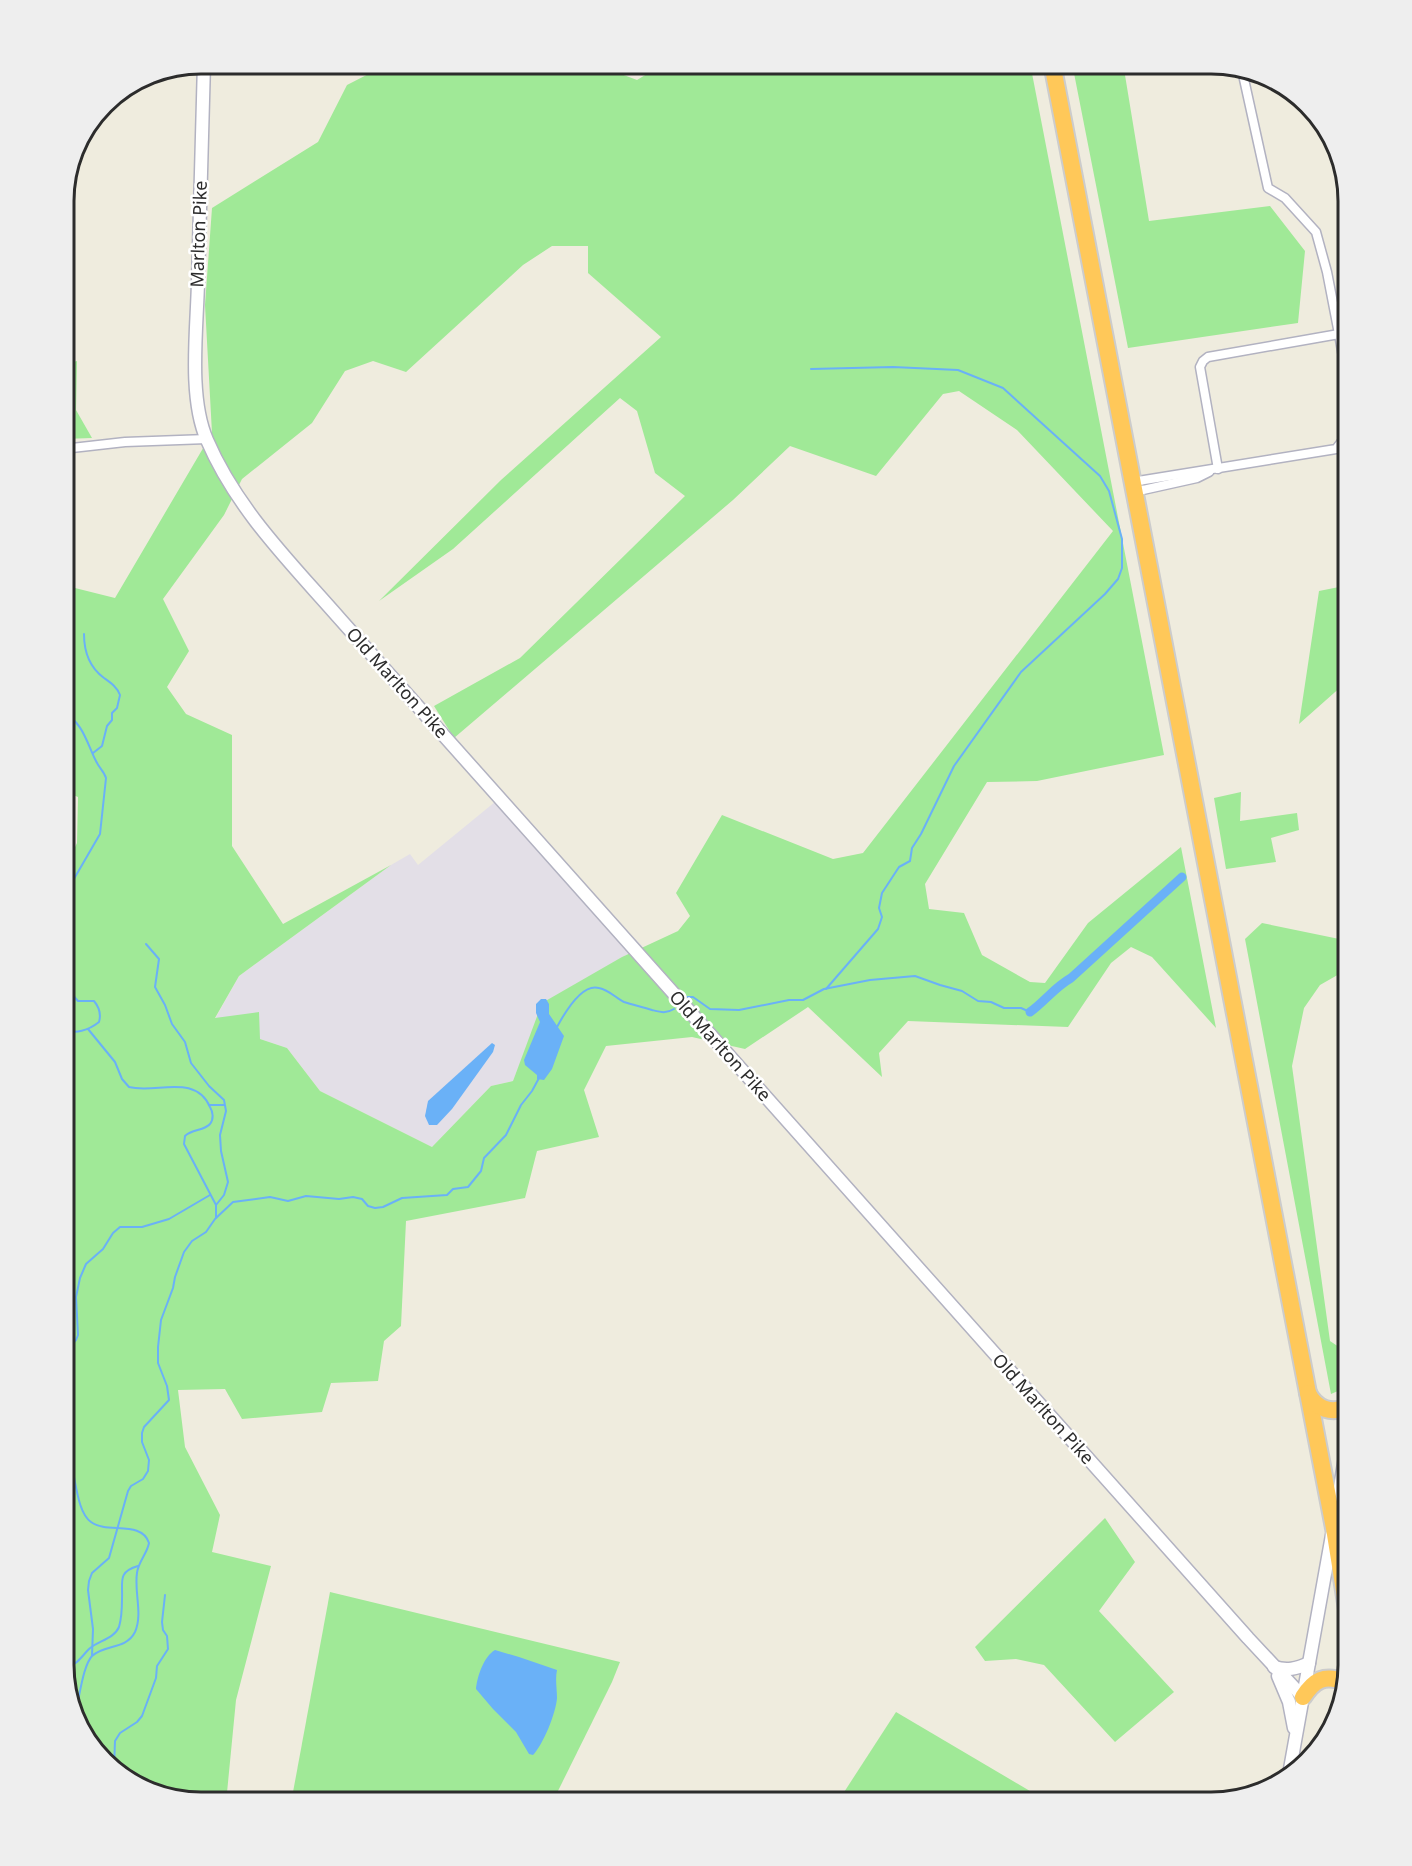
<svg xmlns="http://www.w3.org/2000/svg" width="1412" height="1866" font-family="'Noto Sans',sans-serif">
	<rect width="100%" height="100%" fill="#efecde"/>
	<polygon fill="#e3dfe7" points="501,797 572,876 642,946 543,1003 513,1081 491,1086 432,1147 320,1091 287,1048 260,1039 215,1019 239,976 391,865 410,854 418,865"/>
	<g fill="#a0e997" fill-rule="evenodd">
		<path d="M390 63H592L637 80 665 63H1030L1164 755 1037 781 987 782 925 884 929 909 964 913 982 955 1030 982 1045 983 1088 923 1181 847 1216 1028 1152 957 1131 947 1111 963 1068 1027 908 1021 879 1053 882 1077 808 1007 745 1049 692 1037 606 1046 584 1090 599 1137 537 1151 525 1198 406 1221 401 1326 384 1341 378 1381 331 1383 322 1412 242 1419 225 1389 178 1390 185 1447 220 1515 212 1552 271 1566 236 1700 226 1803H200L132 1785 86 1742 63 1666V872L77 843 78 797 63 791V585L115 598 212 433 205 305 212 208 318 142 347 85ZM552 246H588V273L661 337 501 480 379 601 453 549 620 398 637 411 655 473 685 496 520 658 434 706 454 738 733 500 790 446 876 476 943 394 959 391 1017 430 1113 531 863 853 833 859 722 815 676 893 690 916 678 931 622 957 542 1003 513 1081 491 1086 432 1147 320 1091 287 1048 260 1039 259 1012 215 1018 239 976 391 865 283 924 232 846V735L186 714 167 687 189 651 163 599 224 515 242 479 312 423 345 371 373 361 406 372 523 265Z"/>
		<polygon points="1072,63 1123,63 1149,221 1270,206 1305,251 1298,323 1128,348"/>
		<polygon points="77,361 76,410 92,438 63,439 63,365"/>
		<polygon points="1349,585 1349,685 1343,685 1299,724 1319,591"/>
		<polygon points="1241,792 1240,821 1297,813 1299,830 1271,838 1276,862 1226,869 1214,798"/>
		<polygon points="1262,923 1349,941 1349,973 1341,973 1320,985 1304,1008 1292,1066 1330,1341 1345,1351 1349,1348 1349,1375 1345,1388 1331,1394 1245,939"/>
		<polygon points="1105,1518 1135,1562 1099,1611 1174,1692 1115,1742 1044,1665 1016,1659 985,1661 975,1647"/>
		<polygon points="330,1592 620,1662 612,1682 552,1803 291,1803"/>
		<polygon points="896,1712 1035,1794 1027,1803 837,1803"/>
	</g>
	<g fill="#6ab1f7">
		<polygon points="541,999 546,999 549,1004 549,1014 564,1036 552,1069 544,1080 537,1079 537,1075 525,1065 524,1060 540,1022 536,1013 536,1004"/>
		<polygon points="492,1043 495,1045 493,1052 452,1109 437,1125 429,1125 425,1116 428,1101"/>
		<path d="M495 1650 519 1657 557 1670C555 1680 557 1688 557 1698 556 1713 543 1745 533 1755L529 1754 516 1732 493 1709 476 1689C477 1677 484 1656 495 1650Z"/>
		<path d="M1330 1716 1336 1717 1331 1734 1319 1747C1320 1736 1320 1721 1330 1716Z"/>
	</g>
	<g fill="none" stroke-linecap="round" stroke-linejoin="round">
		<g stroke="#6ab1f7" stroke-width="2">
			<polyline points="811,369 893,367 958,370 1003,388 1100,476 1109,491 1122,539 1122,568 1118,579 1105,594 1021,672 954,766 921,834 912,848 910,861 899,867 882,893 879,908 882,917 878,929 826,989"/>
			<path d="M84 634C84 652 89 667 104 678 111 683 117 687 120 695L117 708 112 713V720L107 726 102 746 93 753"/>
			<polyline points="63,679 65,672 63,662"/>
			<path d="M63 927 67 897 71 884 100 834 106 778C104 771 99 768 96 761 88 746 82 719 63 714"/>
			<polyline points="146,944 159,959 155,987 165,1005 172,1024 185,1042 191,1063 209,1086 224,1100 226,1111 220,1135 221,1151 228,1182 224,1195 216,1205"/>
			<polyline points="687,997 693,997 710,1009 739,1010 789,1000 803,1000 824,989 870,980 915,976 940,985 962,991 978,1001 991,1002 1004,1008 1021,1008 1030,1012"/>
			<polyline points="63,1012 71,1004 74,997"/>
			<path d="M557 1027C564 1014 582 983 599 988 609 990 616 998 624 1002 633 1005 643 1007 652 1010 660 1012 666 1014 674 1009"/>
			<path d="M63 1029C75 1035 89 1030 99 1022 101 1015 99 1007 94 1001H78C62 985 73 967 63 953"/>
			<path d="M88 1029 115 1062 122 1079 129 1087C156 1094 195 1073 210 1107 213 1112 214 1119 210 1124 204 1131 192 1129 185 1136L184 1144 216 1205V1218"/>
			<polyline points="209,1105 224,1105"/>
			<polyline points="63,1357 76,1340 78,1335 76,1297 80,1278 86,1264 103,1249 113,1233 120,1227 142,1227 169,1219 210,1195"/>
			<path d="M63 1444C77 1462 73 1509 91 1522 107 1534 142 1520 149 1543 147 1554 138 1562 137 1573 134 1592 143 1614 135 1632 126 1650 104 1644 92 1656 83 1666 80 1695 76 1709"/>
			<polyline points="92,1655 93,1629 88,1590 89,1581 92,1573 109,1558 128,1491 131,1486 143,1479 148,1471 149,1460 142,1442 142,1433 144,1427 169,1400 167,1386 158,1363 158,1347 161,1320 173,1288 175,1277 184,1252 192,1241 206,1232 215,1219 233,1202 270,1197 288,1201 306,1196 339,1199 353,1197 362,1199 368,1206 375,1208 383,1207 402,1198 447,1195 453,1189 468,1187 481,1171 484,1158 506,1135 521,1105 532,1091 539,1078"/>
			<path d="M63 1667C76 1667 81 1657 89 1649 97 1641 114 1639 119 1627 121 1620 122 1607 122 1599 123 1582 117 1572 138 1566"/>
			<polyline points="114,1768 115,1741 120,1733 137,1722 142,1716 156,1678 157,1666 168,1649 167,1636 163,1630 162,1622 165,1595"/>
		</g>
		<path stroke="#6ab1f7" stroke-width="9" d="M1030 1012C1045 1001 1055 987 1071 978L1182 877"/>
		<defs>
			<g id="street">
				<polyline points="1242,70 1268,188 1285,198 1316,232 1327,272 1339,334"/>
				<polyline points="63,449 125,442 207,439"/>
				<polyline points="1218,469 1200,367 1203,361 1208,357 1339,334 1349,391"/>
				<polyline points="1132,482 1336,449 1349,432"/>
				<polyline points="1134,492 1197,478 1209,472"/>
			</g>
			<g id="secondary">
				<path d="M204 63C202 136 200 209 198 282 197 329 188 397 207 440 237 510 291 563 340 619L1248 1638 1303 1697"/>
				<polyline points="1335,1518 1349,1433"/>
				<path d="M1274 1667C1287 1671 1296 1669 1309 1663"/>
				<polyline points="1278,1676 1289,1702 1294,1728"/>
				<polyline points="1288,1780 1332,1535"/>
			</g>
			<g id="highway">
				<polyline points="1052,63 1334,1528 1349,1622"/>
				<path d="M1308 1393C1316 1409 1332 1415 1349 1406"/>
				<path d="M1303 1697C1314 1680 1324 1674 1345 1682"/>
			</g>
		</defs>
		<use href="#street" stroke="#b2b2c1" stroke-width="11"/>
		<use href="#secondary" stroke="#b2b2c1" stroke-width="15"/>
		<use href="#highway" stroke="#ccc" stroke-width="20"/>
		<use href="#street" stroke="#fff" stroke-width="8"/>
		<use href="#secondary" stroke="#fff" stroke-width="12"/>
		<use href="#highway" stroke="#ffc859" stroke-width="16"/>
	</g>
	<g text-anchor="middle" stroke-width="5" stroke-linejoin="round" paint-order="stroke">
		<g font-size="18" fill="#2c2c2c" stroke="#fff">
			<text transform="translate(199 234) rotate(-88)" y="6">Marlton Pike</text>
			<text transform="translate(397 683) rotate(48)" y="6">Old Marlton Pike</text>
			<text transform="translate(720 1046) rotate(48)" y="6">Old Marlton Pike</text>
			<text transform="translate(1043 1409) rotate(48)" y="6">Old Marlton Pike</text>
		</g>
	</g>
	<path d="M0 0H1412V1866H0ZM201 74H1211A127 127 0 0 1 1338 201V1665A127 127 0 0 1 1211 1792H201A127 127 0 0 1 74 1665V201A127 127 0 0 1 201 74Z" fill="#eee" fill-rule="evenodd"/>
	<path fill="none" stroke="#2c2c2c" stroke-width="3" d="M201 74H1211A127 127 0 0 1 1338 201V1665A127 127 0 0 1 1211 1792H201A127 127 0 0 1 74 1665V201A127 127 0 0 1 201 74Z"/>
</svg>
